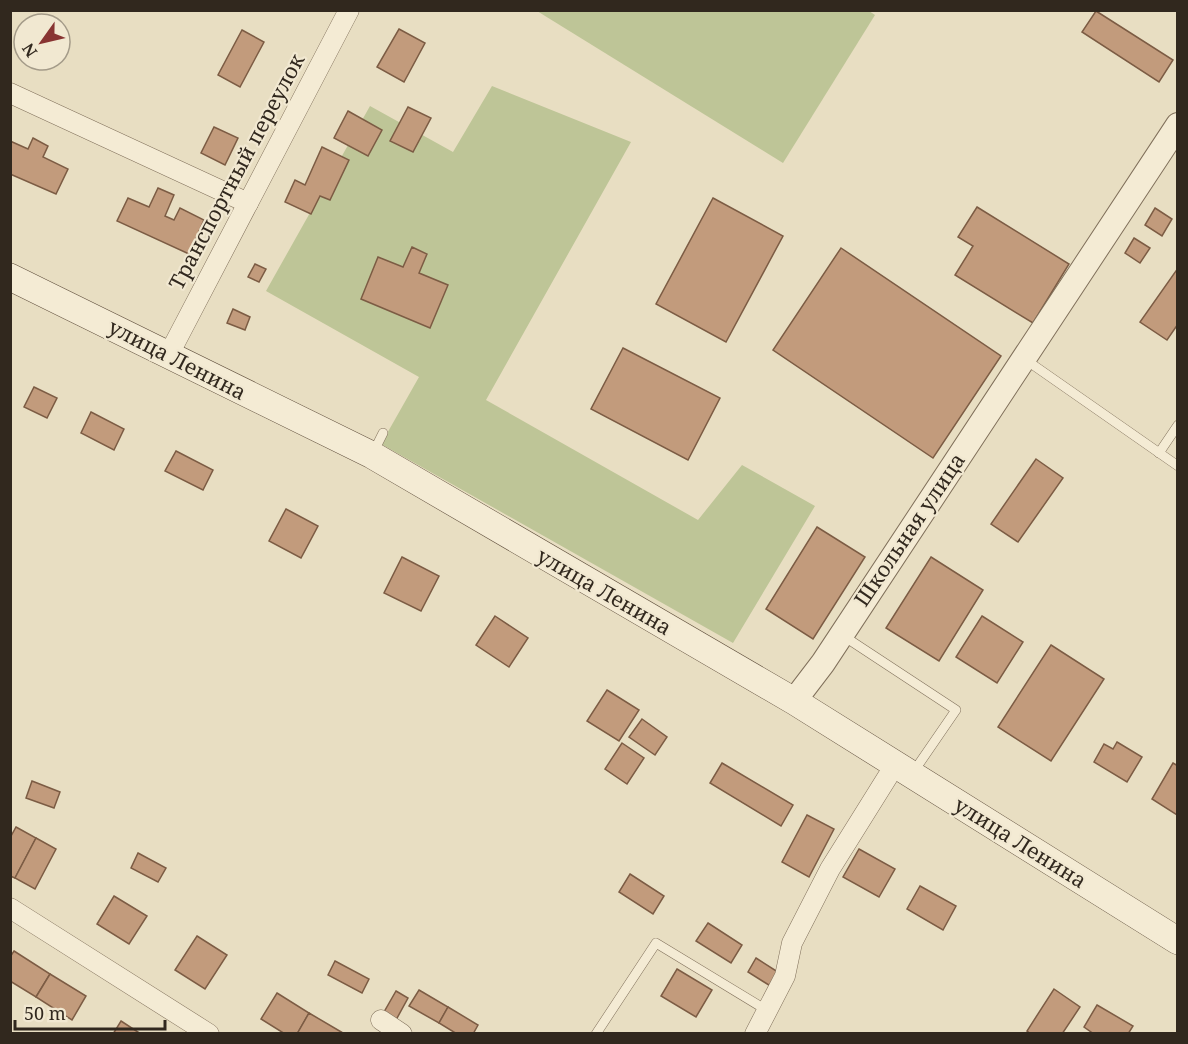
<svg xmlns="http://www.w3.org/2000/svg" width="1188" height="1044" font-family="'Noto Serif',serif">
	<rect width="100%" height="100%" fill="#e8dec2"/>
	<g fill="#bec597">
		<polygon points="869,11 875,15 783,163 537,11"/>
		<polygon points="492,86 631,142 486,400 698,520 742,465 815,506 733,643 381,444 419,377 266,291 370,106 453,152"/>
	</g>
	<g fill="#c29b7c" stroke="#7c5c44" stroke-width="1.5">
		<polygon points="1096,11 1173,60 1159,82 1082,32"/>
		<polygon points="399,29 425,43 404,82 377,67"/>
		<polygon points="242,30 264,42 240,87 218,75"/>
		<polygon points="408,107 431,118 413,152 390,141"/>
		<polygon points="348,111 382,130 368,156 334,138"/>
		<polygon points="214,127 238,138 225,165 201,153"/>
		<polygon points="33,138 48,146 43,157 68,169 56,194 10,174 10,141 28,149"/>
		<polygon points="322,147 349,160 330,200 320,196 311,214 285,202 295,180 305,185"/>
		<polygon points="158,188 174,195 165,216 174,220 180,208 204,220 189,254 117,221 128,198 149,207"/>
		<polygon points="713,198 783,236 726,342 656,304"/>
		<polygon points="977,207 1069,264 1033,323 955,275 973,246 958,237"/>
		<polygon points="1155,208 1172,219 1162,236 1145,225"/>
		<polygon points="1134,238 1150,248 1140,263 1125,253"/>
		<polygon points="412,247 427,254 419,273 448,285 430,328 361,299 378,257 403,267"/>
		<polygon points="841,248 1001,356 933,458 773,350"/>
		<polygon points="255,264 266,269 259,282 248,277"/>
		<polygon points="1178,268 1178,324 1167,340 1140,322"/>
		<polygon points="233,309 250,317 245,330 227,323"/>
		<polygon points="623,348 720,398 688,460 591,409"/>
		<polygon points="34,387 57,398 47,418 24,407"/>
		<polygon points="91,412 124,429 114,450 81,433"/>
		<polygon points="176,451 213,470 203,490 165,471"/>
		<polygon points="1036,459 1063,478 1018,542 991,524"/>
		<polygon points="286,509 318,526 301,558 269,541"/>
		<polygon points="817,527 865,557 813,639 766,609"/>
		<polygon points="402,557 439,576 421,611 384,593"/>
		<polygon points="931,557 983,590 939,661 886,628"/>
		<polygon points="495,616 528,638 509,667 476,645"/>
		<polygon points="982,616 1023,642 997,683 956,657"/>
		<polygon points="1051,645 1104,679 1051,761 998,727"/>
		<polygon points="607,690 639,710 619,741 587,721"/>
		<polygon points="642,719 667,737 655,755 629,737"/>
		<polygon points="1117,742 1142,757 1127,782 1094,762 1104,744 1113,749"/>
		<polygon points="622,743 644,758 627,784 605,769"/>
		<polygon points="722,763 793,805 781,826 710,783"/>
		<polygon points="1173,763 1178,766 1177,815 1152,799"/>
		<polygon points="32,781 60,792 54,808 26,798"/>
		<polygon points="807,815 834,829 809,877 782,862"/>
		<polygon points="16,827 36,838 15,878 10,876 10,838"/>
		<polygon points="36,838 56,849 35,889 15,878"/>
		<polygon points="859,849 895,869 879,897 843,877"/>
		<polygon points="138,853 166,868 158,882 131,868"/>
		<polygon points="630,874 664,896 653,914 619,892"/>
		<polygon points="920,886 956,906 943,930 907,909"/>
		<polygon points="114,896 147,916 129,944 97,924"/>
		<polygon points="708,923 742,945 731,963 696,941"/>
		<polygon points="197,936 227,955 205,989 175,970"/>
		<polygon points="14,951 50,974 36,997 10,981 10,957"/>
		<polygon points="756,958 781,974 772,987 748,972"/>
		<polygon points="335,961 369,979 362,993 328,975"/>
		<polygon points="677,969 712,990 696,1017 661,996"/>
		<polygon points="50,974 86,996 72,1020 36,997"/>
		<polygon points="1054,989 1080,1007 1062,1034 1031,1034 1027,1031"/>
		<polygon points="419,990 448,1007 439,1023 409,1006"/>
		<polygon points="396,991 408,998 396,1020 384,1012"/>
		<polygon points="277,993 309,1013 297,1034 285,1034 261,1019"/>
		<polygon points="1097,1005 1133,1026 1128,1034 1094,1034 1084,1027"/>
		<polygon points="448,1007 478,1025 473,1034 457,1034 439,1023"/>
		<polygon points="309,1013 343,1033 343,1034 297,1034"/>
		<polygon points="121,1021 141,1034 113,1034"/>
	</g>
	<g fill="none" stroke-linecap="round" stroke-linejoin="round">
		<defs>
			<g id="service">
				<polyline points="1026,360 1178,466"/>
				<polyline points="373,453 383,433"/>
				<polyline points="1159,453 1178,425"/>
				<polyline points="842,635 956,710 912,774"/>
				<polyline points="596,1034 656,943 768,1011"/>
			</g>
			<g id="minor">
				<polyline points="10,93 248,203"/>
				<polyline points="168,356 349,10"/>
				<polyline points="10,908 209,1034"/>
				<polyline points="381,1020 402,1034"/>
				<polyline points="755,1034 785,976 792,943 830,869 895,765"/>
			</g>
			<polyline id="tertiary" points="794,701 823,663 1178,125"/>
			<polyline id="secondary" points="10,277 372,455 794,701 1178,941"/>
		</defs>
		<use href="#service" stroke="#80705b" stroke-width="10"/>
		<use href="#minor" stroke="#80705b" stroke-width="21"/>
		<use href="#tertiary" stroke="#80705b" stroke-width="26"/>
		<use href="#secondary" stroke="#62513f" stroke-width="28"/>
		<use href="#service" stroke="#f4ebd4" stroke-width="9"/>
		<use href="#minor" stroke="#f4ebd4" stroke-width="20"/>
		<use href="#tertiary" stroke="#f4ebd4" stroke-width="24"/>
		<use href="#secondary" stroke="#f4ebd4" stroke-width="27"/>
	</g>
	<g text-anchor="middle" stroke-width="4.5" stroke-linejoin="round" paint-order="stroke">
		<g font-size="21" fill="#31281e" stroke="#f1e8d1">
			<text transform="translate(237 172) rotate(-62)" y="7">Транспортный переулок</text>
			<text transform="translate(177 360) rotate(27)" y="7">улица Ленина</text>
			<text transform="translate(910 530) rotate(-56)" y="7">Школьная улица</text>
			<text transform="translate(604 592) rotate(30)" y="7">улица Ленина</text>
			<text transform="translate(1020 843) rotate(32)" y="7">улица Ленина</text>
		</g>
	</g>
	<rect width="1188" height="1044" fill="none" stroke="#31281e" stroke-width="24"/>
	<g transform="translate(42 42) rotate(236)"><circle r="28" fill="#f1e8d1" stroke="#a49b89" stroke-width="1.5"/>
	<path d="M0-4.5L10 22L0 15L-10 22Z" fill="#883432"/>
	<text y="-9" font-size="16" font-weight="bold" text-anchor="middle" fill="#31281e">N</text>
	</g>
	<path d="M15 1020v9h150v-9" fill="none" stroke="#31281e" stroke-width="3"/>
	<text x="24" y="1020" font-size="18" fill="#31281e" stroke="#f1e8d1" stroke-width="4.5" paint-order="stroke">50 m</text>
</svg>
